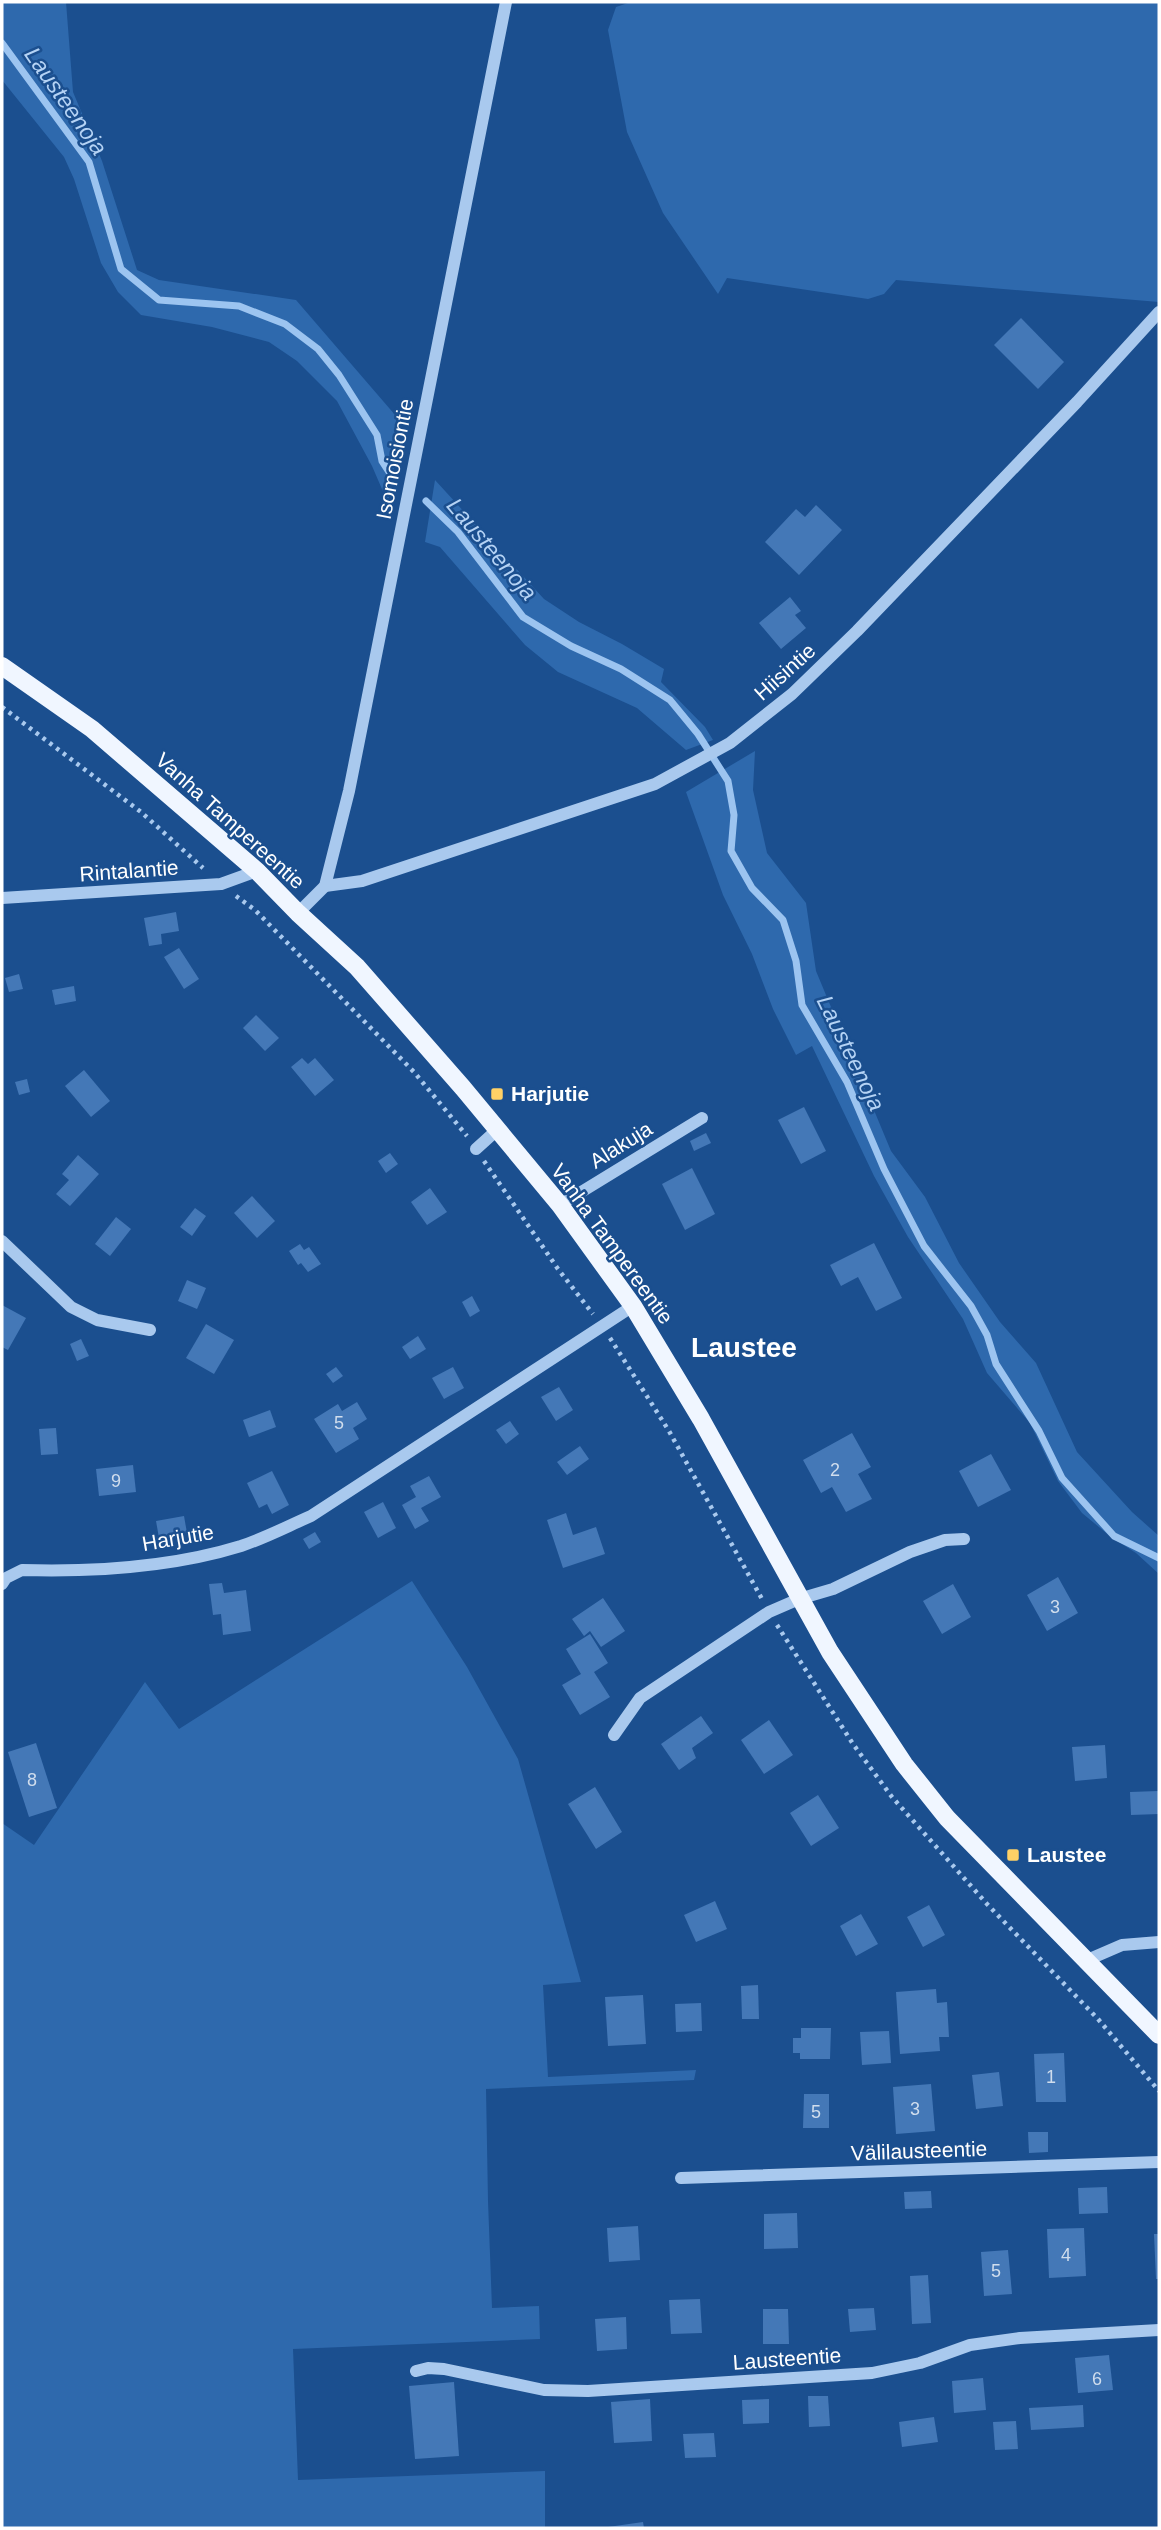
<svg xmlns="http://www.w3.org/2000/svg" width="1161" height="2530" font-family="Helvetica,sans-serif">
	<rect width="100%" height="100%" fill="#1b4f8f"/>
	<g fill="#2e69ad">
		<polygon points="2,2 66,2 73,92 102,161 137,270 159,280 296,300 402,423 388,503 372,466 337,401 297,361 269,342 212,327 141,315 118,292 101,263 74,179 64,157 2,80"/>
		<polygon points="631,2 1159,2 1159,302 896,280 884,294 868,299 727,278 718,294 663,213 627,132 608,30 616,7"/>
		<polygon points="435,480 544,599 579,622 622,644 664,669 661,682 705,727 713,740 686,750 637,708 558,672 525,645 440,547 425,542"/>
		<polygon points="755,751 753,790 767,853 806,903 816,971 891,1151 925,1197 959,1263 1000,1322 1036,1363 1077,1452 1132,1512 1159,1536 1159,1574 1136,1553 1111,1537 1082,1513 1058,1481 1030,1423 987,1373 963,1319 908,1237 874,1176 812,1046 796,1055 773,1009 752,954 723,895 686,792"/>
		<polygon points="412,1581 467,1667 518,1759 581,1982 543,1985 548,2077 696,2070 694,2080 486,2089 488,2201 492,2308 539,2306 540,2339 293,2349 298,2480 545,2471 545,2528 2,2528 2,1823 34,1845 145,1682 179,1729"/>
	</g>
	<g fill="none" stroke-linecap="round" stroke-linejoin="round">
		<g stroke="#9cc4f0" stroke-width="7">
			<polyline points="2,43 89,162 121,269 159,300 239,306 285,324 318,349 339,375 377,435 382,461 393,478"/>
			<polyline points="426,501 458,532 523,617 571,646 621,669 670,700 698,734 728,781 734,815 731,851 752,888 783,920 796,961 802,1005 847,1082 884,1169 924,1246 971,1306 987,1335 996,1364 1039,1431 1062,1478 1114,1536 1159,1558"/>
		</g>
	</g>
	<g fill="#4478b7">
		<polygon points="1021,318 1064,362 1038,389 994,345"/>
		<polygon points="816,505 842,530 799,575 765,542 796,509 805,517"/>
		<polygon points="790,597 801,611 795,615 806,628 781,649 759,623"/>
		<polygon points="176,912 179,931 161,934 162,944 149,946 144,918"/>
		<polygon points="179,948 199,979 184,989 164,957"/>
		<polygon points="19,974 23,989 9,992 5,978"/>
		<polygon points="74,986 76,1001 55,1005 52,990"/>
		<polygon points="256,1015 279,1038 265,1051 243,1028"/>
		<polygon points="302,1058 308,1064 315,1058 334,1080 315,1096 291,1067"/>
		<polygon points="84,1070 110,1101 91,1117 65,1086"/>
		<polygon points="27,1079 30,1092 19,1095 15,1082"/>
		<polygon points="804,1107 826,1151 801,1164 778,1120"/>
		<polygon points="706,1133 711,1143 694,1151 690,1141"/>
		<polygon points="390,1153 398,1164 386,1173 378,1161"/>
		<polygon points="78,1155 99,1174 70,1206 56,1194 69,1180 62,1174"/>
		<polygon points="692,1168 715,1214 685,1230 662,1184"/>
		<polygon points="430,1188 447,1212 427,1225 411,1202"/>
		<polygon points="252,1196 275,1221 257,1238 234,1213"/>
		<polygon points="195,1208 206,1216 192,1236 180,1227"/>
		<polygon points="116,1217 131,1229 110,1256 95,1244"/>
		<polygon points="874,1243 902,1298 876,1311 858,1277 841,1286 830,1265"/>
		<polygon points="300,1244 304,1250 309,1247 321,1264 308,1272 301,1263 298,1265 289,1251"/>
		<polygon points="187,1280 206,1288 197,1309 178,1301"/>
		<polygon points="472,1296 480,1311 470,1317 462,1302"/>
		<polygon points="2,1305 26,1318 8,1350 2,1347"/>
		<polygon points="206,1324 234,1340 214,1374 186,1358"/>
		<polygon points="418,1336 426,1349 410,1359 402,1347"/>
		<polygon points="81,1339 89,1356 77,1361 70,1344"/>
		<polygon points="336,1367 343,1376 333,1383 326,1374"/>
		<polygon points="453,1367 464,1388 444,1399 432,1378"/>
		<polygon points="559,1387 573,1410 556,1421 541,1397"/>
		<polygon points="357,1402 367,1419 353,1428 359,1439 336,1453 314,1419 338,1404 342,1411"/>
		<polygon points="270,1410 276,1427 249,1437 243,1420"/>
		<polygon points="510,1421 519,1434 506,1444 496,1430"/>
		<polygon points="56,1428 58,1454 41,1455 39,1429"/>
		<polygon points="852,1433 871,1467 858,1474 872,1499 846,1512 832,1487 821,1493 803,1460"/>
		<polygon points="580,1446 589,1459 567,1475 557,1462"/>
		<polygon points="991,1454 1011,1490 978,1507 959,1471"/>
		<polygon points="133,1465 136,1492 99,1496 96,1469"/>
		<polygon points="272,1471 289,1505 272,1514 267,1504 259,1508 247,1483"/>
		<polygon points="429,1476 441,1497 421,1508 429,1521 415,1529 402,1505 416,1497 410,1486"/>
		<polygon points="383,1502 396,1528 378,1538 364,1512"/>
		<polygon points="566,1513 573,1535 596,1527 605,1554 563,1568 547,1520"/>
		<polygon points="184,1516 187,1533 159,1538 156,1521"/>
		<polygon points="315,1532 321,1542 309,1549 303,1539"/>
		<polygon points="1058,1577 1078,1613 1047,1631 1027,1595"/>
		<polygon points="222,1583 224,1593 246,1590 251,1631 223,1635 221,1614 213,1615 209,1584"/>
		<polygon points="953,1584 971,1617 942,1634 923,1601"/>
		<polygon points="603,1598 625,1631 601,1647 590,1631 584,1636 572,1619"/>
		<polygon points="590,1634 608,1663 594,1672 610,1697 580,1715 562,1685 581,1674 566,1649"/>
		<polygon points="701,1716 713,1733 692,1748 696,1758 679,1770 661,1744"/>
		<polygon points="769,1720 793,1755 764,1774 741,1740"/>
		<polygon points="36,1743 57,1808 29,1817 8,1752"/>
		<polygon points="1105,1745 1107,1778 1075,1781 1072,1747"/>
		<polygon points="595,1787 622,1832 596,1849 568,1804"/>
		<polygon points="1158,1791 1159,1814 1131,1815 1130,1792"/>
		<polygon points="818,1795 839,1828 811,1846 790,1813"/>
		<polygon points="715,1901 727,1929 696,1942 684,1915"/>
		<polygon points="929,1905 945,1935 923,1947 907,1917"/>
		<polygon points="861,1914 878,1944 856,1956 840,1926"/>
		<polygon points="758,1985 759,2019 742,2019 741,1986"/>
		<polygon points="936,1989 937,2003 947,2002 949,2037 939,2037 940,2051 900,2054 896,1992"/>
		<polygon points="643,1995 646,2044 608,2046 605,1997"/>
		<polygon points="701,2003 702,2031 676,2032 675,2004"/>
		<polygon points="801,2028 831,2028 830,2059 800,2059 800,2053 793,2053 793,2038 801,2038"/>
		<polygon points="889,2031 891,2063 862,2065 860,2032"/>
		<polygon points="1064,2053 1066,2102 1036,2102 1034,2054"/>
		<polygon points="999,2072 1003,2106 976,2109 972,2075"/>
		<polygon points="931,2084 935,2131 896,2134 893,2087"/>
		<polygon points="804,2094 829,2094 829,2128 803,2128"/>
		<polygon points="1028,2132 1048,2132 1048,2152 1029,2153"/>
		<polygon points="1107,2187 1108,2213 1079,2214 1078,2188"/>
		<polygon points="931,2191 932,2208 905,2209 904,2192"/>
		<polygon points="797,2213 798,2248 764,2249 764,2214"/>
		<polygon points="638,2226 640,2260 609,2262 607,2228"/>
		<polygon points="1084,2228 1086,2276 1049,2278 1047,2229"/>
		<polygon points="1154,2234 1159,2234 1159,2279 1156,2279"/>
		<polygon points="1008,2250 1012,2294 984,2296 981,2252"/>
		<polygon points="928,2275 931,2323 912,2324 910,2276"/>
		<polygon points="700,2299 702,2333 671,2334 669,2300"/>
		<polygon points="874,2308 876,2330 850,2332 848,2309"/>
		<polygon points="763,2309 788,2309 789,2344 763,2344"/>
		<polygon points="626,2317 627,2349 597,2351 595,2319"/>
		<polygon points="1109,2355 1113,2390 1078,2393 1075,2358"/>
		<polygon points="983,2378 986,2410 954,2413 952,2381"/>
		<polygon points="454,2382 459,2456 415,2459 409,2386"/>
		<polygon points="808,2396 828,2396 830,2426 809,2427"/>
		<polygon points="650,2399 652,2441 614,2443 611,2402"/>
		<polygon points="769,2399 769,2423 743,2424 742,2400"/>
		<polygon points="1083,2405 1084,2427 1031,2430 1029,2408"/>
		<polygon points="934,2417 938,2442 902,2447 899,2422"/>
		<polygon points="1016,2421 1018,2449 995,2450 993,2422"/>
		<polygon points="714,2433 716,2457 685,2458 683,2434"/>
		<polygon points="643,2522 644,2528 608,2528 608,2527"/>
	</g>
	<g fill="none" stroke-linecap="round" stroke-linejoin="round">
		<g stroke="#a9c9ee" stroke-width="4.5" stroke-dasharray="3.5 5" stroke-linecap="butt">
			<polyline points="2,707 141,812 203,868"/>
			<polyline points="236,896 255,910 414,1072 467,1136"/>
			<polyline points="484,1161 558,1269 593,1314"/>
			<polyline points="610,1338 669,1431 762,1599"/>
			<polyline points="777,1625 853,1744 892,1797 987,1904 1098,2019 1159,2091"/>
		</g>
		<g stroke="#a9c9ee" stroke-width="12">
			<polyline points="325,886 362,881 655,784 730,743 792,694 857,631 1077,402 1159,312"/>
			<polyline points="2,898 221,884 257,871"/>
			<polyline points="298,913 325,886 349,791 506,2"/>
			<polyline points="476,1149 497,1130"/>
			<polyline points="560,1205 702,1118"/>
			<polyline points="2,1241 71,1307 97,1320 150,1330"/>
			<path d="M2 1584 6 1578 22 1570C93 1572 173 1567 241 1546 265 1538 288 1526 311 1516L633 1306"/>
			<polyline points="614,1735 640,1698 769,1612 799,1599 833,1589 910,1552 945,1540 964,1539"/>
			<polyline points="1085,1961 1122,1945 1159,1942"/>
			<polyline points="681,2178 1159,2162"/>
			<polyline points="416,2371 428,2368 444,2369 544,2390 588,2391 872,2373 920,2363 970,2345 1020,2338 1159,2330"/>
		</g>
		<polyline stroke="#f0f6ff" stroke-width="18" points="2,666 92,729 257,871 298,913 357,967 463,1088 560,1205 633,1306 701,1419 830,1652 904,1764 947,1818 1159,2035"/>
	</g>
	<g fill="#ffd166" stroke="#1b4f8f" stroke-width="2.5">
		<rect x="490" y="1087" width="14" height="14" rx="3.5"/>
		<rect x="1006" y="1848" width="14" height="14" rx="3.5"/>
	</g>
	<g text-anchor="middle" stroke-width="5" stroke-linejoin="round" paint-order="stroke">
		<g font-size="18" fill="#d0dded">
			<text x="339" y="1429">5</text>
			<text x="835" y="1476">2</text>
			<text x="116" y="1487">9</text>
			<text x="1055" y="1613">3</text>
			<text x="32" y="1786">8</text>
			<text x="1051" y="2083">1</text>
			<text x="915" y="2115">3</text>
			<text x="816" y="2118">5</text>
			<text x="1066" y="2261">4</text>
			<text x="996" y="2277">5</text>
			<text x="1097" y="2385">6</text>
		</g>
		<g font-size="21" fill="#fff" stroke="#1b4f8f">
			<text transform="translate(395 459) rotate(-79)" y="7">Isomoisiontie</text>
			<text transform="translate(785 672) rotate(-42)" y="7">Hiisintie</text>
			<text transform="translate(230 821) rotate(42)" y="7">Vanha Tampereentie</text>
			<text transform="translate(129 871) rotate(-4)" y="7">Rintalantie</text>
			<text transform="translate(621 1145) rotate(-32)" y="7">Alakuja</text>
			<text transform="translate(612 1244) rotate(54)" y="7">Vanha Tampereentie</text>
			<text transform="translate(178 1538) rotate(-10)" y="7">Harjutie</text>
			<text transform="translate(919 2151) rotate(-2)" y="7">Välilausteentie</text>
			<text transform="translate(787 2359) rotate(-4)" y="7">Lausteentie</text>
		</g>
		<g font-size="21" font-weight="bold" fill="#fff" stroke="#1b4f8f" text-anchor="start">
			<text x="511" y="1101">Harjutie</text>
			<text x="1027" y="1862">Laustee</text>
		</g>
		<g font-size="23" font-style="italic" fill="#b5d3f5" stroke="#1b4f8f">
			<text transform="translate(66 101) rotate(55)" y="8">Lausteenoja</text>
			<text transform="translate(492 549) rotate(50)" y="8">Lausteenoja</text>
			<text transform="translate(851 1053) rotate(64)" y="8">Lausteenoja</text>
		</g>
		<g font-size="28" font-weight="bold" fill="#fff" stroke="#1b4f8f">
			<text x="744" y="1357">Laustee</text>
		</g>
	</g>
	<rect width="1161" height="2530" fill="none" stroke="#ffffff" stroke-width="7"/>
</svg>
